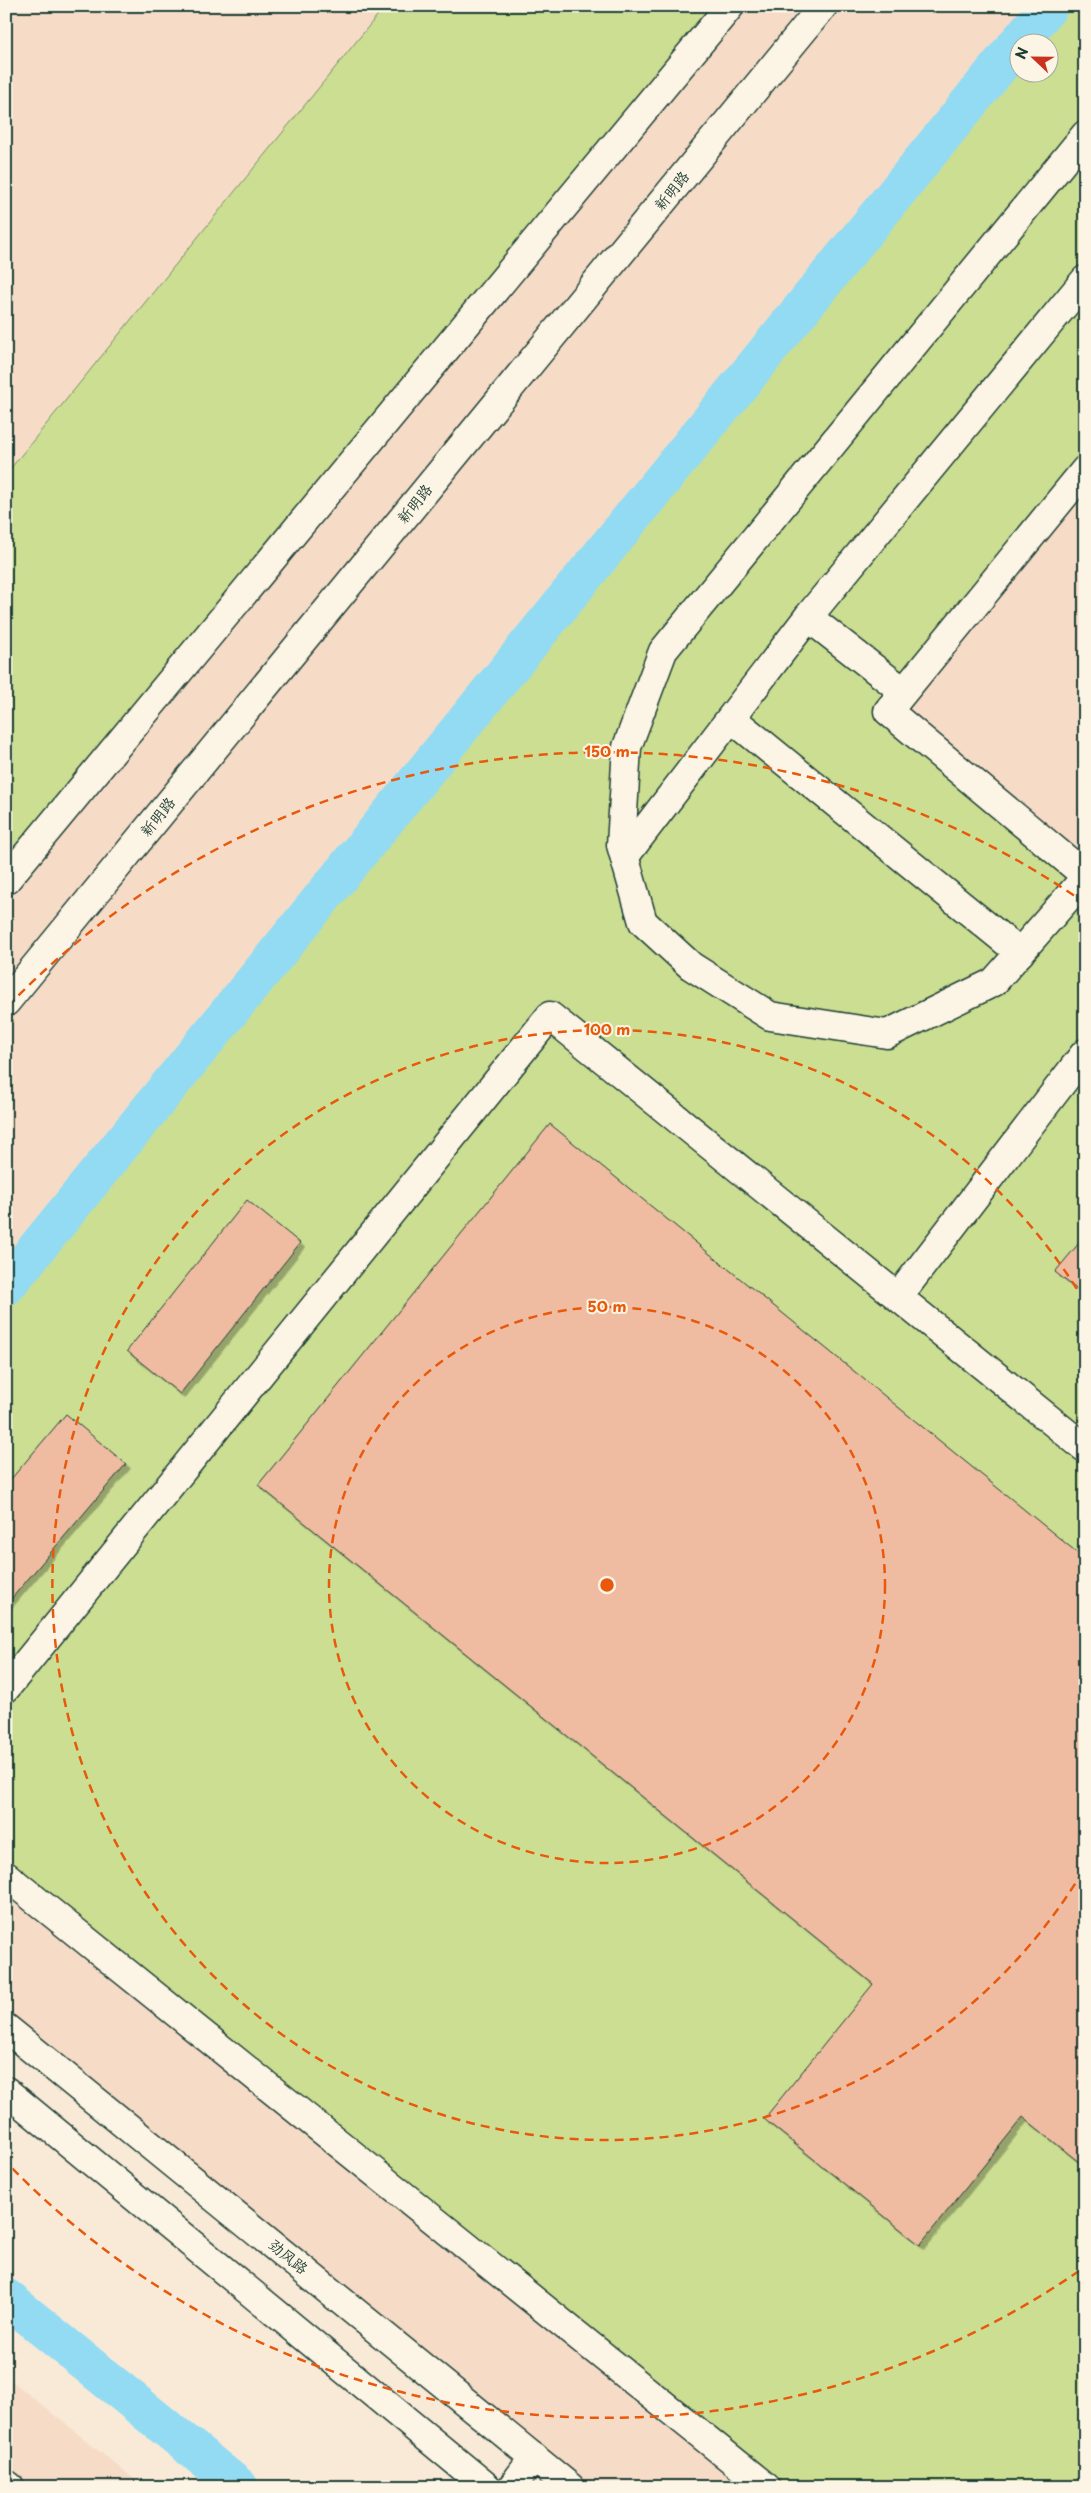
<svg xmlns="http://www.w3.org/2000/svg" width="1091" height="2493" font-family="'Playpen Sans','LXGW WenKai TC',sans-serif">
	<defs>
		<filter id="shadow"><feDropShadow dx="4.5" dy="4.5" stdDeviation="0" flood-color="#0004"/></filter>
	</defs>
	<rect width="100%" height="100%" fill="#f9ead7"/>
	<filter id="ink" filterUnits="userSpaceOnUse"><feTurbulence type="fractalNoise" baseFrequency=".02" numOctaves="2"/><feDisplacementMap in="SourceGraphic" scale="10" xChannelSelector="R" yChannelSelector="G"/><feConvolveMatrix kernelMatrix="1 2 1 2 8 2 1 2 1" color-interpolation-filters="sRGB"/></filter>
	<g filter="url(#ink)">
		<g fill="#f6dcc7" fill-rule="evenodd">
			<path d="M6 6H1085V2487H570L6 2028ZM1018 42H1048V72H1018Z"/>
			<polygon points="6,2376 144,2487 6,2487"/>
		</g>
		<g fill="#cbde92" stroke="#758e63">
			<polygon points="385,6 723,6 6,877 6,474"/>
			<polygon points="1049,6 1085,6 1085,470 888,711 1085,875 1085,2487 766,2487 6,1876 6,1286 1018,43 1018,72 1048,72 1048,42 1019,42"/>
		</g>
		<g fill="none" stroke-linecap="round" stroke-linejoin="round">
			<g stroke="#92dbf3" stroke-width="39">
				<polyline points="1019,42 1049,6"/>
				<polyline points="6,1286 1018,43"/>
				<polyline points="6,2298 239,2487"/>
			</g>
		</g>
		<g fill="#efbca1" stroke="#1f3d34" filter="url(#shadow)">
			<polygon points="550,1124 1085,1559 1085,2167 1023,2117 920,2245 764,2119 873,1984 258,1485"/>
			<polygon points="247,1200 300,1243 180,1394 127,1351"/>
			<polygon points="1085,1236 1085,1296 1055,1272"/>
			<polygon points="66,1414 126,1464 6,1605 6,1485"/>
		</g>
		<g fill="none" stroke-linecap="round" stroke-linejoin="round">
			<defs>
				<g id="minor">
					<polyline points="1085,135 663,651 627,747 621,845 643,922 691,966 770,1016 887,1034 994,982 1085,878"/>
					<polyline points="1085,470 888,711 1085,875"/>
					<polyline points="903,691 808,617 1085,280"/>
					<polyline points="731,718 1020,953"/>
					<polyline points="625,856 808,617"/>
					<polyline points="898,1297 1085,1053"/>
					<polyline points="6,1688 550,1016 1085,1448"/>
					<polyline points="6,1876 766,2487"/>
					<polyline points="6,2028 570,2487"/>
					<polyline points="6,2091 487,2487"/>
					<polyline points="6,2484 10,2487"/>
					<polyline points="512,2487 534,2457"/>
				</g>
				<g id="major">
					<polyline points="6,880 730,6"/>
					<polyline points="6,1002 823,6"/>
				</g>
			</defs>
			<use href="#minor" stroke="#1f3d34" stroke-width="31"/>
			<use href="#major" stroke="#1f3d34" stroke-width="31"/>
			<use href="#minor" stroke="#fcf5e5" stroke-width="28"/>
			<use href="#major" stroke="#fcf5e5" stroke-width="28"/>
		</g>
	</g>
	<g fill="none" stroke="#e8590c" stroke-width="2.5" stroke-dasharray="9 6">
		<circle cx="607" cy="1585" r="278"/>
		<path d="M1083 1871A555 555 0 1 1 1083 1299"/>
		<path d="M1079 2271A833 833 0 0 1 8 2164M8 1006A833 833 0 0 1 1079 899"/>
	</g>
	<g text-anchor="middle" stroke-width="4" stroke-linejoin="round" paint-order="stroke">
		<g font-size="15" fill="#1f3d34" stroke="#fcf5e5">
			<text transform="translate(672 191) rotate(-51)" y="5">新明路</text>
			<text transform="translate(415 504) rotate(-51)" y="5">新明路</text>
			<text transform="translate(158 817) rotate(-51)" y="5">新明路</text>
			<text transform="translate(288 2257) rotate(39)" y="5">劲风路</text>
		</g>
	</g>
	<circle cx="607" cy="1585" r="8" fill="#e8590c" stroke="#fcf5e5" stroke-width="2.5"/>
	<g font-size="15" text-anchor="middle" font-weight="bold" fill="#e8590c" stroke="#fcf5e5" stroke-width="4" stroke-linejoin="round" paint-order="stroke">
		<text x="607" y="757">150 m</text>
		<text x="607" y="1035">100 m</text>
		<text x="607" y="1312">50 m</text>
	</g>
	<rect width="1091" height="2493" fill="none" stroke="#fcf5e5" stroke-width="25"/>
	<rect x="12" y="12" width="1066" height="2468" fill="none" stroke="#1f3d34" stroke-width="2" filter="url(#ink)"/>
	<g transform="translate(1034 58) rotate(292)"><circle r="24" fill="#fcf5e5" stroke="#a4ab9e"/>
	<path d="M0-4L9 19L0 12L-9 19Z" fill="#c8321e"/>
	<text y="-8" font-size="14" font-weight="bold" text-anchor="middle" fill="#1f3d34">N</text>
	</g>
</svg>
